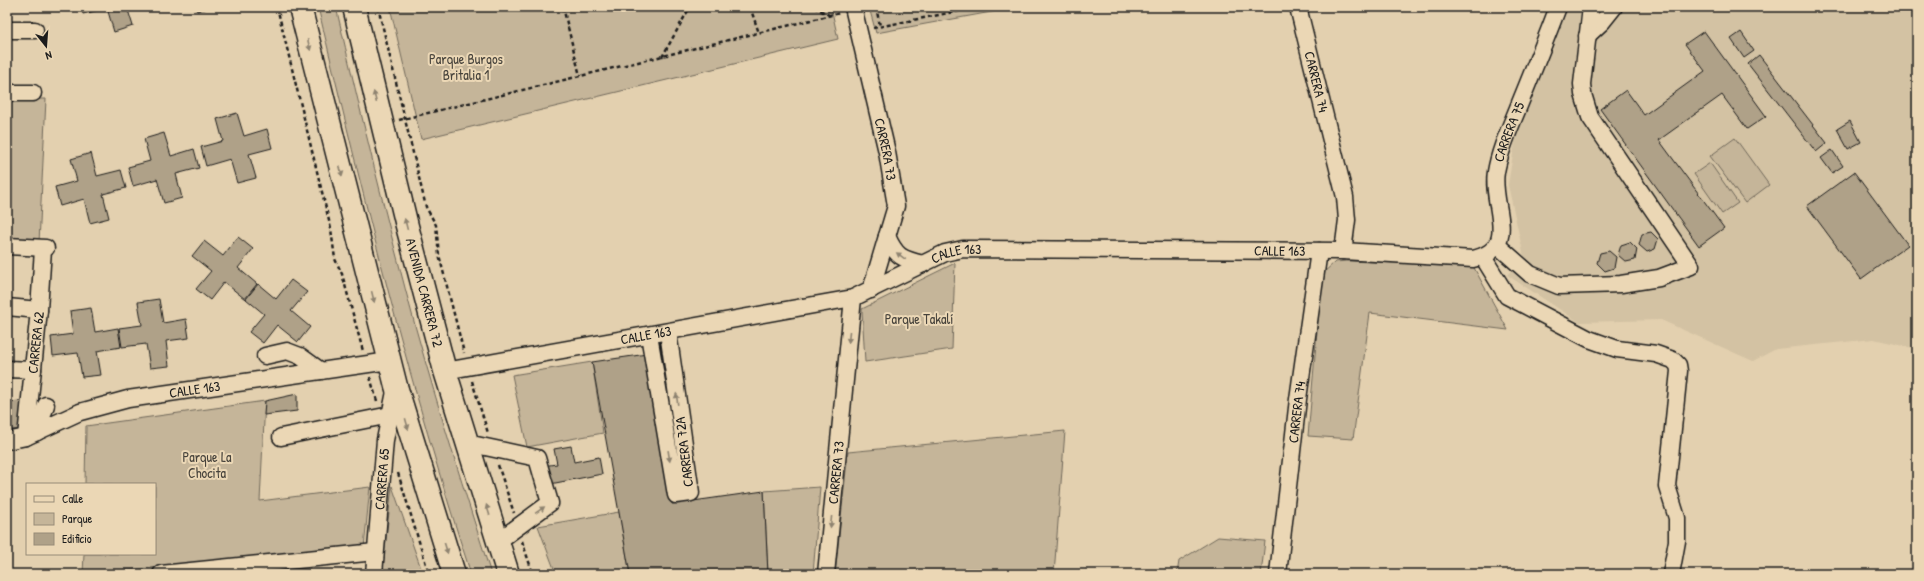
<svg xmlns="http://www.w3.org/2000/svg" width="1924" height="581" font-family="'Patrick Hand',sans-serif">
	<rect width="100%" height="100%" fill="#e3d0af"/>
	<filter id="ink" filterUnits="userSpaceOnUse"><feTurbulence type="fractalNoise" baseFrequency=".025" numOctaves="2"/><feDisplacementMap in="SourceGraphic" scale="8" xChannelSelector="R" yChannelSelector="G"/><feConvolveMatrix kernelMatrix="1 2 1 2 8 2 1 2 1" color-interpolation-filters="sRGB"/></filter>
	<g filter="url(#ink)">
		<polygon fill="#d3c2a3" points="1565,7 1917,7 1917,349 1874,339 1776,349 1753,361 1661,320 1579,322 1507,275 1524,257 1508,185 1518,123"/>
		<g fill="#c5b599" stroke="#70685a">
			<path d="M318 7H336C361 115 387 222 416 329 439 411 465 493 491 574H471C410 388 363 197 318 7Z"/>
			<polygon points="390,7 831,7 838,39 421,139"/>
			<polygon points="869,7 1019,7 876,33"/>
			<polygon points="7,99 46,99 39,243 7,241"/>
			<polygon points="1735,138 1769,185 1745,203 1710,156"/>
			<polygon points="1710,163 1738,203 1722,214 1694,174"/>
			<polygon points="1347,261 1473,266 1508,330 1370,313 1353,439 1308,436 1322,274 1335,262"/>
			<polygon points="955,263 952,349 865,362 862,309"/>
			<polygon points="592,362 603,433 527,447 512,375"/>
			<polygon points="265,401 260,501 370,487 364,548 83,574 84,554 155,554 155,484 85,484 86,426"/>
			<polygon points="1065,431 1054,574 835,574 848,452"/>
			<polygon points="392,486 423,574 382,574"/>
			<polygon points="820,487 813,574 768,574 764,491"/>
			<polygon points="619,512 630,574 556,574 538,526"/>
			<polygon points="1218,537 1265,541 1261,574 1177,574 1179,561"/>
		</g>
		<g fill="#afa188" stroke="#1c1c1c">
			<polygon points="81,7 127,7 133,26 114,32 107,8 83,14"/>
			<polygon points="196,7 212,7 197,11"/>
			<polygon points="1704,31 1766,116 1747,129 1722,95 1659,140 1724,228 1699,246 1600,109 1626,90 1644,115 1705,71 1685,44"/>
			<polygon points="1741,32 1754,51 1744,58 1731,39"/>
			<polygon points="1759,55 1827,143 1816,152 1748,64"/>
			<polygon points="237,113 244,136 267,129 272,148 249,154 256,178 237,183 230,159 206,166 201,147 223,141 217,119"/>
			<polygon points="1850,121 1861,142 1848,149 1837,129"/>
			<polygon points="164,133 171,156 194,149 199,168 176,174 182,198 164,203 157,179 133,186 128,167 150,161 144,139"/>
			<polygon points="1832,150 1843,166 1832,173 1821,158"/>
			<polygon points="91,153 97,176 121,170 126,188 103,194 109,218 90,223 84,199 60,206 55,187 77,181 71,159"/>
			<polygon points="1854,172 1908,245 1861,279 1807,206"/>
			<polygon points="1651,232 1658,239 1655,249 1647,252 1639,245 1642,234"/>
			<polygon points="238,237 253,249 238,268 257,284 245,299 224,282 210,300 196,289 211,271 192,256 204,241 223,256"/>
			<polygon points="1630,242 1637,249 1635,260 1626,262 1618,255 1621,245"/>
			<polygon points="1609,251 1616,257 1614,268 1605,271 1597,263 1600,253"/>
			<polygon points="291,280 307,292 291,311 310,327 298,342 277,325 263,343 249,332 264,314 246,299 258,284 276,299"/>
			<polygon points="159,299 163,323 186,319 189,338 166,341 169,366 150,368 146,344 122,347 119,328 142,325 138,302"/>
			<polygon points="91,308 95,332 118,328 121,347 97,351 101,375 82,377 78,353 53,356 51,337 73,334 70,311"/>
			<polygon points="647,354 672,504 764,491 768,574 630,574 592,362"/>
			<polygon points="297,394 297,411 264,415 265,401"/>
			<polygon points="22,401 22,430 8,430 7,402"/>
			<polygon points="7,402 8,430 7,430"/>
			<polygon points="571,446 574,462 599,457 602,474 545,485 542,466 557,464 554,449"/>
		</g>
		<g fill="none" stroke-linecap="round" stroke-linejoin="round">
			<defs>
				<g id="minor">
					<path id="s1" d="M853 7 887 152 896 206 871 290"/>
					<path id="s2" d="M1298 7 1345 197 1347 220 1343 251"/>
					<polyline points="7,30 35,30"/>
					<polyline points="1587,36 1602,22 1614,7"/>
					<polyline points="7,93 33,93"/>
					<path d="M887 236C896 257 902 259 923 264"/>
					<polyline points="1497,245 1530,274 1559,286 1621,284 1659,278 1691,266 1590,117 1583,94 1582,84 1591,7"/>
					<polyline points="7,246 46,248"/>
					<polyline points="1483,257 1507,296 1589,339 1617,349 1656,354 1673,360 1678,365 1679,371 1667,486 1677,518 1677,541 1671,574"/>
					<polyline points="7,307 39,310"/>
					<polyline points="649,335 676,495 691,493 668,332"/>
					<polyline points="265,356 287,351 300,356 321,371"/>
					<polyline points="7,369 33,370"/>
					<path id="s3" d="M445 371 853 298 945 253 963 249 1343 251 1473 259C1522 248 1490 205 1496 172 1500 148 1511 126 1520 103 1533 71 1546 39 1558 7"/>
					<polyline points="37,432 46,405"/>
					<path id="s4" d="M26 437 39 310 43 249"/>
					<polyline points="281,437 390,415"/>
					<path id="s5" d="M7 441 26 437 80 412 128 399 389 361"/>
					<polyline points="467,443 537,458 550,503 497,542"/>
					<polyline points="161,574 375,552"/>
					<path id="s6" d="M374 574 385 440 396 387"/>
					<path id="s7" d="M826 574 853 298"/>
					<path id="s8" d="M1278 574 1298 399 1319 251"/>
				</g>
				<g id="highway">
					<polyline points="300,7 396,386 454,574"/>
					<path id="s9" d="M354 7 407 226 445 371 508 574"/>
				</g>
			</defs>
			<use href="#minor" stroke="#1c1c1c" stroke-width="19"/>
			<use href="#highway" stroke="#1c1c1c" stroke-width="25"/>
			<g stroke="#1c1c1c" stroke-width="2.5" stroke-dasharray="4 3" stroke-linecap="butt">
				<polyline points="277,7 331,229 335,259 342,274 363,351"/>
				<polyline points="378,7 426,207 436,225 439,255 464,353"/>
				<polyline points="563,7 580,76"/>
				<polyline points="750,7 759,33"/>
				<polyline points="814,7 831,16"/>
				<polyline points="828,7 831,15"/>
				<polyline points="876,7 880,26"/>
				<polyline points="873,28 979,7"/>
				<polyline points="662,57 690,7"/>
				<polyline points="399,120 840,13"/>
				<polyline points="370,377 377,401"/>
				<polyline points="472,381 488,433"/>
				<polyline points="498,465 514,513"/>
				<polyline points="398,473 429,574"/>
				<polyline points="522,541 533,574"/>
			</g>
			<use href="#minor" stroke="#ebd7b5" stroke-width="16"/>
			<use href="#highway" stroke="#ebd7b5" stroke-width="22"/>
		</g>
		<defs><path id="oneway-solid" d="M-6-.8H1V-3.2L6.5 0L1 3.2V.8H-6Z"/></defs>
		<g fill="#8e8370">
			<use href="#oneway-solid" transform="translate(309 45) rotate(76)"/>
			<use href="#oneway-solid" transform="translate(375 97) rotate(-104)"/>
			<use href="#oneway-solid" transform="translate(341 171) rotate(76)"/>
			<use href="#oneway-solid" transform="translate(406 224) rotate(-104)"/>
			<use href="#oneway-solid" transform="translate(901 256) rotate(-144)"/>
			<use href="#oneway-solid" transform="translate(373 297) rotate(76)"/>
			<use href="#oneway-solid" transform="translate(849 337) rotate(95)"/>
			<use href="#oneway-solid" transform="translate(677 399) rotate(-98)"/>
			<use href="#oneway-solid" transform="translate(407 424) rotate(74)"/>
			<use href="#oneway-solid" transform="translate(669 456) rotate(81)"/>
			<use href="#oneway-solid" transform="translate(488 510) rotate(-108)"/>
			<use href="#oneway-solid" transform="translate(540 510) rotate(-35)"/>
			<use href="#oneway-solid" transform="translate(831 522) rotate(96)"/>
			<use href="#oneway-solid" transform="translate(446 548) rotate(73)"/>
		</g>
	</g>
	<g text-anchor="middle" stroke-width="4" stroke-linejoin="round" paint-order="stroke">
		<g font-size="14" fill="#46423b" stroke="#ebd7b5">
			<text x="466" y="64">Parque Burgos<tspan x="466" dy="16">Britalia 1</tspan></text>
			<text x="919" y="324">Parque Takalí</text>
			<text x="207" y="462">Parque La<tspan x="207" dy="16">Chocita</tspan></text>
		</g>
		<g font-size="14" fill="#1c1c1c" stroke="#ebd7b5">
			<text dy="5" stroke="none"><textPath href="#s2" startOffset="77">CARRERA 74</textPath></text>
			<text dy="5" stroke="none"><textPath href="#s3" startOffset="1190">CARRERA 75</textPath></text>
			<text dy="5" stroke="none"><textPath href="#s1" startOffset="146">CARRERA 73</textPath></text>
			<text dy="5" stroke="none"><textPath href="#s3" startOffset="852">CALLE 163</textPath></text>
			<text dy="5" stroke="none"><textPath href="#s3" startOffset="528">CALLE 163</textPath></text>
			<text dy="5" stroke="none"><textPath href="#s9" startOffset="294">AVENIDA CARRERA 72</textPath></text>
			<text dy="5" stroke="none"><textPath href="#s3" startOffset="204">CALLE 163</textPath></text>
			<text dy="5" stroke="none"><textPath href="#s4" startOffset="95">CARRERA 62</textPath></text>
			<text dy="5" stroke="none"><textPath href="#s5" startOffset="196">CALLE 163</textPath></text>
			<text dy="5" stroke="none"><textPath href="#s8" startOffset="163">CARRERA 74</textPath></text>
			<text transform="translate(684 452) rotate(-97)" y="5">CARRERA 72A</text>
			<text dy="5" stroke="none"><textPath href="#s7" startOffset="102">CARRERA 73</textPath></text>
			<text dy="5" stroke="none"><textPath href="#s6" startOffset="95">CARRERA 65</textPath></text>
		</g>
	</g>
	<rect width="1924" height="581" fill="none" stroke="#ebd7b5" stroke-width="24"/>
	<rect x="12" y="12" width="1900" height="557" fill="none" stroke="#1c1c1c" stroke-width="1.5" filter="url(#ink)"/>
	<rect x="26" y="483" width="130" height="72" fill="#ebd7b5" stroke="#988c78"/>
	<rect x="34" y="496" width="20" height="6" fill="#ebd7b5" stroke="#988c78"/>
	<text x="62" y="503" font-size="12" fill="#1c1c1c">Calle</text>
	<rect x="34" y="513" width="20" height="12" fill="#c5b599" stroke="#988c78"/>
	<text x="62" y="523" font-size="12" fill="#1c1c1c">Parque</text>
	<rect x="34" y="533" width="20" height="12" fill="#afa188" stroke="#988c78"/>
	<text x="62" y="543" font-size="12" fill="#1c1c1c">Edificio</text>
	<g transform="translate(46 46) rotate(163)" stroke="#ebd7b5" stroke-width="3" paint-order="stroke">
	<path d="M0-3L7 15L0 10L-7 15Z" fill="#1c1c1c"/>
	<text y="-6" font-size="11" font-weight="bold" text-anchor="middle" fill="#1c1c1c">N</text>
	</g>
</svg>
